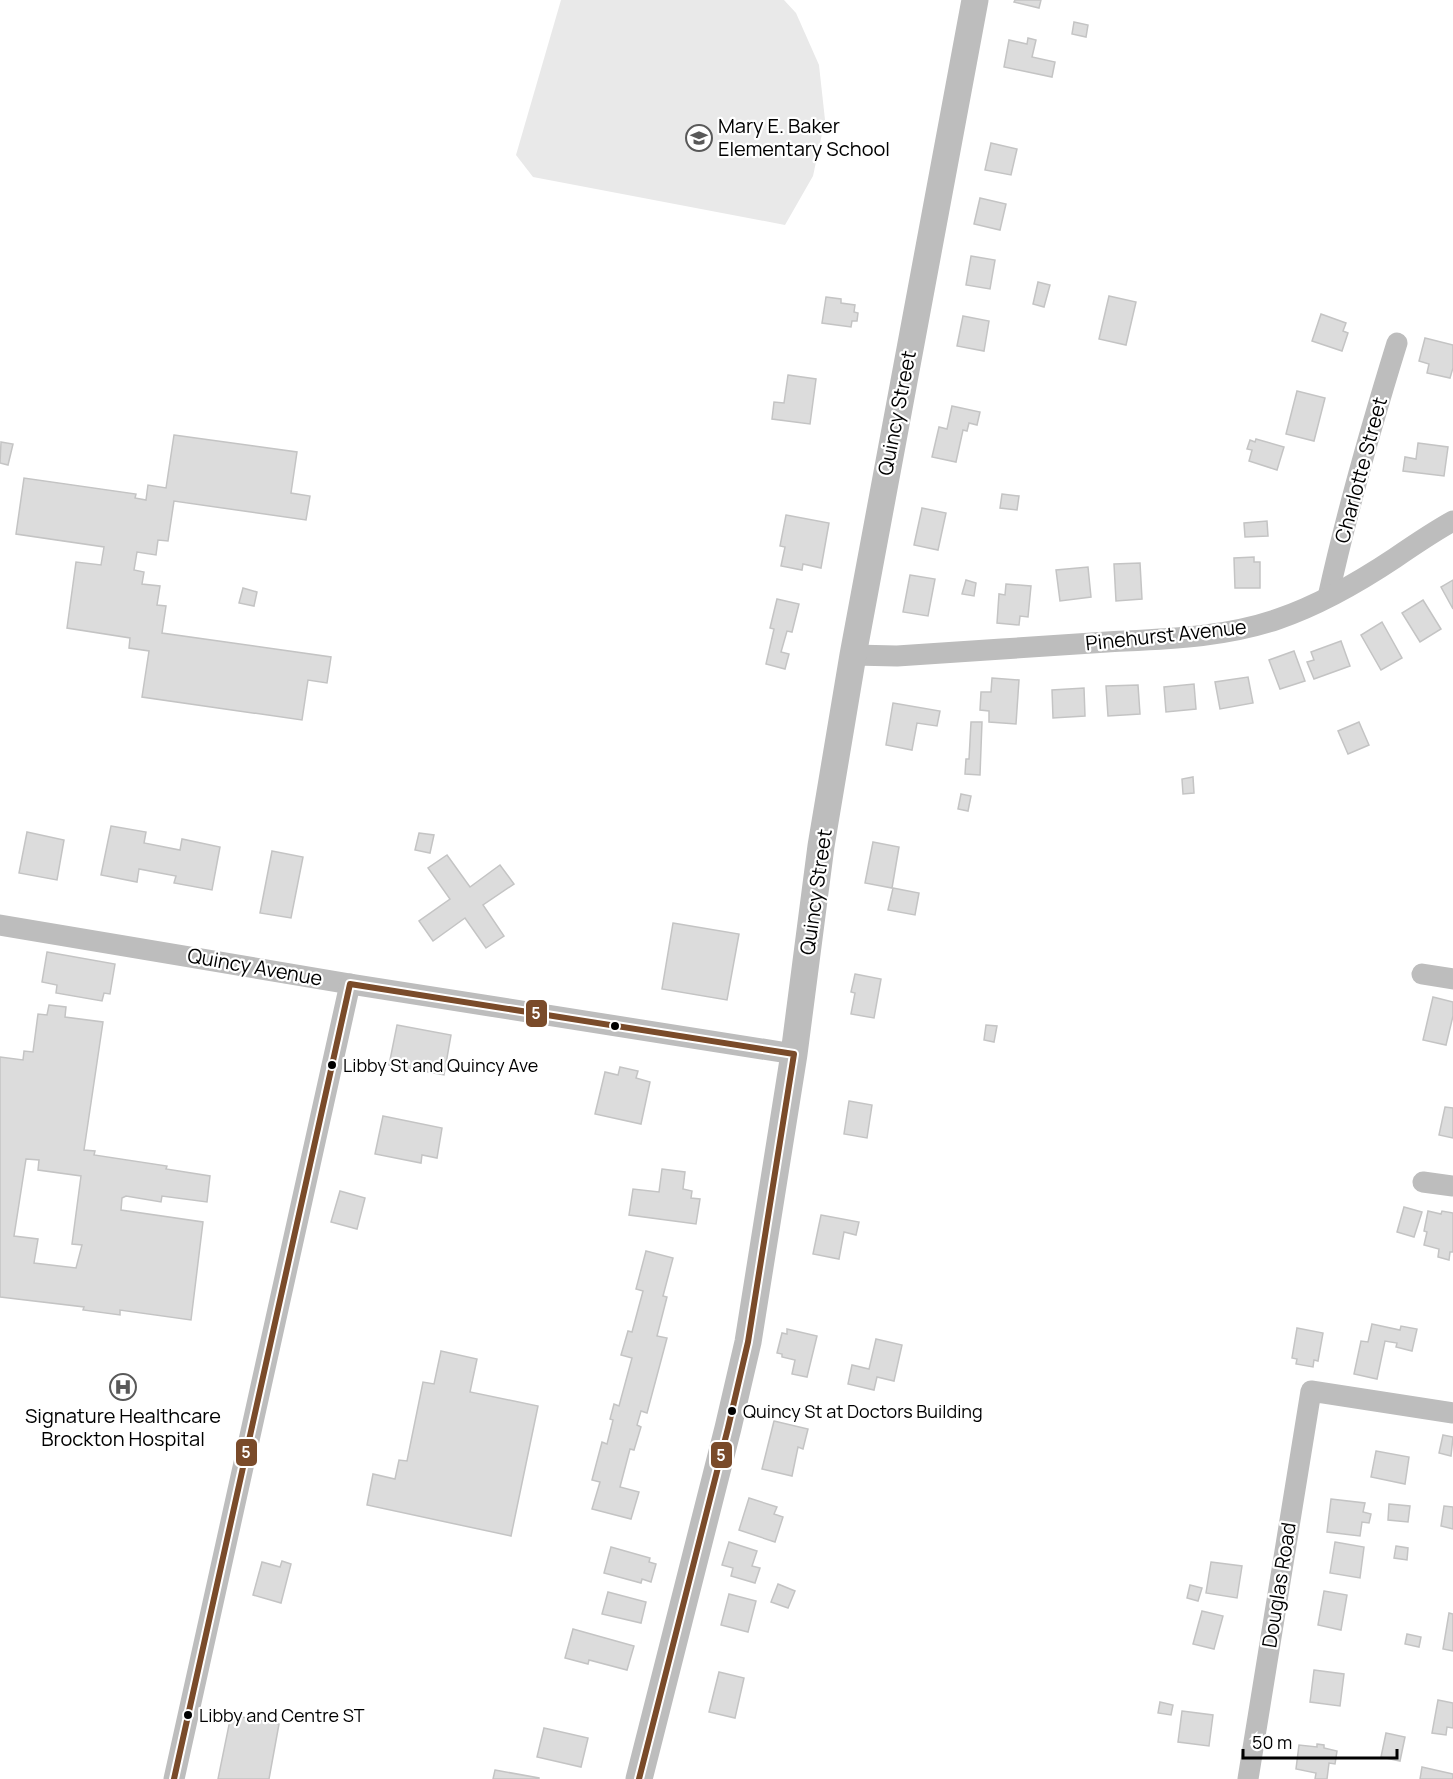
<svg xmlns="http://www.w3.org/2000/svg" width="1453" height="1779" font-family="Manrope,sans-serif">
	<rect width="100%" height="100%" fill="#fff"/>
	<polygon fill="#e9e9e9" points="561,0 784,0 796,13 819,65 825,120 813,176 785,225 533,177 516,155"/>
	<g fill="#dcdcdc" stroke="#c4c4c4" stroke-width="1.5" fill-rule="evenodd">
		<polygon points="1015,0 1041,0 1039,8 1014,2"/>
		<polygon points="1074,22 1088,25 1086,37 1072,34"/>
		<polygon points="1028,38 1036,40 1032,57 1055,62 1052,77 1004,67 1009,40 1027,44"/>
		<polygon points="991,143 1017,149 1011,175 985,170"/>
		<polygon points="980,198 1006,204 1000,230 974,224"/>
		<polygon points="971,256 995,260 990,289 966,285"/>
		<polygon points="1038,282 1050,285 1044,307 1033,304"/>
		<polygon points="1109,296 1136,302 1126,345 1099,339"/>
		<polygon points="826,297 841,299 841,303 855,305 854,312 858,313 857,321 852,321 851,327 822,323"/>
		<polygon points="1321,314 1346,323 1343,331 1348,333 1342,351 1312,341"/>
		<polygon points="963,316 989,321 984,351 957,346"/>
		<polygon points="1425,338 1453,345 1453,368 1450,378 1427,373 1429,364 1419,361"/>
		<polygon points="788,375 816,379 810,424 772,419 774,402 784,403"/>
		<polygon points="1297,391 1325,398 1314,441 1286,434"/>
		<polygon points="952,406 980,412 977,425 969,423 967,431 963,430 956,462 932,457 939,427 947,429"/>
		<polygon points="174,435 297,452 291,493 310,496 306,520 174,501 168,541 158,540 156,555 137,552 134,570 144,572 142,584 160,586 157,605 166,606 162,633 331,657 327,683 308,680 302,720 142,697 149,651 129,648 130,638 67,628 76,562 101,565 104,547 16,534 24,478 136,494 135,498 146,500 148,485 166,488"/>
		<polygon points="1256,439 1284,447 1277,470 1249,461 1252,450 1247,449 1250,440 1255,442"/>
		<polygon points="1,442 13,444 8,465 0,463"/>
		<polygon points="1418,443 1448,447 1444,476 1403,471 1405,457 1416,459"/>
		<polygon points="1002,494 1019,496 1017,510 1000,508"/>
		<polygon points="922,508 946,513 938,550 914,545"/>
		<polygon points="786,515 829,523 821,568 803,564 802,570 781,566 785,547 780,546"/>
		<polygon points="1267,521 1268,536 1245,537 1244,523"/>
		<polygon points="1254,557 1254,562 1260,562 1260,588 1235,588 1234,558"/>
		<polygon points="1140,563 1142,599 1116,601 1114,564"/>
		<polygon points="1088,567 1091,597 1060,601 1056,570"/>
		<polygon points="910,575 935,579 928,616 903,612"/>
		<polygon points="966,580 976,583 974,596 962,594"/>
		<polygon points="1453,580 1453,609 1441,587"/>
		<polygon points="1006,584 1031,586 1028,617 1020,616 1019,625 997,623 999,594 1005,595"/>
		<polygon points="243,588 257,592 254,606 239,603"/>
		<polygon points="777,599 799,604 792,632 787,631 781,652 789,654 785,669 766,664 774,629 770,628"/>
		<polygon points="1423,600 1441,629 1420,642 1402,613"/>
		<polygon points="1382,622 1402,658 1381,670 1361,635"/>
		<polygon points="1341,641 1350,666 1314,679 1307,662 1314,660 1311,652"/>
		<polygon points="1294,651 1305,681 1280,689 1269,660"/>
		<polygon points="1248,677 1253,703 1220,709 1215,682"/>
		<polygon points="992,678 1019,680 1016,724 989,722 989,711 980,710 981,692 991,692"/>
		<polygon points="1194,684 1196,709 1166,712 1164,687"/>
		<polygon points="1138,685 1140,714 1108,716 1106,686"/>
		<polygon points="1084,688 1085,716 1053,718 1052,690"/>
		<polygon points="893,703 940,711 937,726 917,723 912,750 886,745"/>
		<polygon points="971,722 982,722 980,775 965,774 966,759 969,759"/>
		<polygon points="1359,722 1369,745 1348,754 1338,731"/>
		<polygon points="1193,777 1194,793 1183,794 1182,779"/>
		<polygon points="961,794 971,796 968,811 958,809"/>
		<polygon points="111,826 146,832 144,843 180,850 182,839 220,847 212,890 174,883 176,876 139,869 137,882 101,875"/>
		<polygon points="27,832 64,840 57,880 19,873"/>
		<polygon points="419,833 434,835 430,853 415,850"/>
		<polygon points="873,842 899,847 892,888 865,883"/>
		<polygon points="272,851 303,857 291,918 260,913"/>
		<polygon points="447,855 470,887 500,865 514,884 483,905 504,936 486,948 465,918 433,941 419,921 450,899 428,868"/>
		<polygon points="893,888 919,893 915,915 888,910"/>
		<polygon points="673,923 739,934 727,1000 662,989"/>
		<polygon points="47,952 115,964 110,994 104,993 102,1001 56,993 57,985 42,982"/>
		<polygon points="855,974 881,979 874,1018 851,1014 855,993 851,992"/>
		<polygon points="1433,997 1453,1002 1453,1016 1446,1045 1423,1040"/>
		<path d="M49 1005 66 1007 65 1017 103 1022 84 1150 95 1151 94 1155 167 1166 166 1169 210 1176 207 1202 162 1196 161 1202 126 1196 122 1198 121 1210 203 1222 191 1320 120 1310V1315L83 1310 84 1307 0 1297V1057L23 1060 24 1051 33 1052 38 1014 47 1015ZM26 1159 39 1160 38 1170 81 1176 72 1244 82 1245 76 1268 34 1263 38 1239 14 1236Z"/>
		<polygon points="397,1025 451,1035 444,1075 389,1065"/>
		<polygon points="986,1025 997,1026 994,1042 984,1040"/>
		<polygon points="620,1067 638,1071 636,1078 650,1082 641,1124 595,1114 605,1072 618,1075"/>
		<polygon points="849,1101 872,1105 867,1138 844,1134"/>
		<polygon points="1445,1107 1453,1108 1453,1138 1439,1135"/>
		<polygon points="383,1116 442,1128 437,1158 422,1155 421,1163 375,1154"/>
		<polygon points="662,1169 685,1172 683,1189 692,1191 691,1198 700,1199 696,1224 629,1215 633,1189 659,1192"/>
		<polygon points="340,1191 365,1198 357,1229 331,1222"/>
		<polygon points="1404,1207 1422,1212 1414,1237 1397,1232"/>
		<polygon points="1428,1211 1441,1214 1442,1211 1453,1213 1453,1252 1450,1252 1449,1260 1438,1257 1439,1249 1424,1245 1427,1232 1424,1231"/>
		<polygon points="821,1215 859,1222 856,1235 844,1232 839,1259 813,1254"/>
		<polygon points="646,1251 673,1258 663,1296 667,1297 657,1336 667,1338 647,1413 641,1411 637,1425 641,1427 634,1450 630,1449 620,1487 639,1492 631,1519 592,1509 600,1482 592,1480 602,1442 607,1444 613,1420 610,1419 614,1404 619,1406 632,1358 621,1355 628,1331 632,1332 643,1291 636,1289"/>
		<polygon points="1372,1324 1400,1330 1401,1326 1417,1329 1412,1351 1396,1347 1397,1343 1385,1341 1377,1379 1354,1374 1361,1341 1368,1342"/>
		<polygon points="1297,1328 1323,1333 1318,1361 1314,1360 1313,1367 1296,1364 1297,1359 1292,1358"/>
		<polygon points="787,1329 817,1336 807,1377 792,1374 795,1360 782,1357 782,1354 777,1353 782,1333 787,1334"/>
		<polygon points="876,1339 902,1345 894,1381 877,1377 874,1390 848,1384 852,1365 869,1369"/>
		<polygon points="441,1351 477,1359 470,1392 538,1406 511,1536 367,1505 373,1474 395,1479 399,1460 407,1461 423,1382 434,1384"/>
		<polygon points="774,1421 808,1429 803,1449 798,1447 792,1476 762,1469"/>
		<polygon points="1443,1435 1453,1437 1451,1456 1439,1453"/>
		<polygon points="1376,1451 1409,1457 1405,1484 1371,1477"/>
		<polygon points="749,1498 777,1507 774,1514 783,1517 775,1542 739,1530"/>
		<polygon points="1331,1499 1365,1503 1363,1512 1371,1514 1369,1523 1362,1522 1360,1536 1327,1532"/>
		<polygon points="1389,1504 1410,1506 1408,1522 1388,1520"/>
		<polygon points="1444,1506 1453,1507 1453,1529 1441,1526"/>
		<polygon points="729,1542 757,1551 752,1566 760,1568 755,1583 731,1576 733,1568 722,1565"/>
		<polygon points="1335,1542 1364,1547 1360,1578 1330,1573"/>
		<polygon points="1396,1546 1408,1548 1407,1560 1394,1558"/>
		<polygon points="611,1547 650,1558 649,1562 656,1564 651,1582 642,1579 641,1583 604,1573"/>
		<polygon points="282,1561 291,1564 281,1603 253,1595 262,1562 280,1567"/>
		<polygon points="1211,1562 1242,1566 1237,1598 1206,1593"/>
		<polygon points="778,1584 795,1591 788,1608 771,1602"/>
		<polygon points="1190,1585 1202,1588 1198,1601 1187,1598"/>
		<polygon points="1324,1591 1347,1595 1341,1630 1318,1625"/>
		<polygon points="608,1592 646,1602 641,1623 602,1614"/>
		<polygon points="729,1594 756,1601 748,1632 721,1625"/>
		<polygon points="1202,1611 1223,1616 1214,1649 1193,1644"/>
		<polygon points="1449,1613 1453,1614 1453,1651 1443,1649"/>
		<polygon points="573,1629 634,1646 627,1670 589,1660 588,1664 565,1658"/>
		<polygon points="1407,1634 1421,1637 1419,1647 1405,1644"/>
		<polygon points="1314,1670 1344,1674 1340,1706 1310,1702"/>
		<polygon points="719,1672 744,1678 735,1718 709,1712"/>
		<polygon points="1438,1700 1453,1703 1453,1728 1447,1727 1446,1735 1432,1733"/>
		<polygon points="1160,1702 1173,1705 1171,1715 1158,1713"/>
		<polygon points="1182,1711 1213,1715 1209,1746 1178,1742"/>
		<polygon points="231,1715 279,1724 269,1779 218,1779"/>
		<polygon points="544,1728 588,1738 581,1767 537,1757"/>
		<polygon points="1386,1733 1405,1737 1400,1761 1381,1757"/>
		<polygon points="1317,1744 1324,1745 1324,1748 1337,1751 1335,1764 1329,1763 1327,1779 1315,1779 1316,1773 1296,1769 1299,1745 1317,1747"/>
		<polygon points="1422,1767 1453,1774 1453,1779 1420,1779"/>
		<polygon points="495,1770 539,1778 539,1779 493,1779"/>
	</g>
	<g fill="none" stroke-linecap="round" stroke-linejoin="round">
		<g stroke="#bdbdbd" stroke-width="21">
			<path d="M1328 597C1347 511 1371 427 1397 343"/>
			<path d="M853 655 897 656C967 651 1037 647 1107 642 1164 639 1223 638 1278 619 1319 605 1359 582 1395 558 1414 545 1433 532 1453 521"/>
			<polyline points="0,925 350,984 794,1054"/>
			<polyline points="1422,974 1453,979"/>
			<polyline points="1423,1182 1453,1186"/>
			<polyline points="174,1779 350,984"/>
			<polyline points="1248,1779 1311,1391 1453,1413"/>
		</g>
		<polyline stroke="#bdbdbd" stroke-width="27" points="639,1779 728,1428 748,1342 794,1054 821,846 853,655 975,0"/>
		<defs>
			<polyline id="bus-1" points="174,1779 350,984 794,1054 748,1342 728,1428 639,1779"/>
		</defs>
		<use href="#bus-1" stroke="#fff" stroke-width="10"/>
		<use href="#bus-1" stroke="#7a4b2a" stroke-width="6"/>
	</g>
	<defs>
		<symbol id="school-ring" viewBox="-11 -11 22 22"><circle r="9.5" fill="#fff" stroke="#595959" stroke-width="1.5"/><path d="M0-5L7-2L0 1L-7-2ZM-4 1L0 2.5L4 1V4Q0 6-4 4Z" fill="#595959"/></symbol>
		<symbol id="hospital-ring" viewBox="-11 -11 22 22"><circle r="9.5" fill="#fff" stroke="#595959" stroke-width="1.5"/><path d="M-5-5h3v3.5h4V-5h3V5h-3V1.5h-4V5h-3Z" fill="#595959"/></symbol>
	</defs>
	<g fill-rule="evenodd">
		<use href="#school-ring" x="684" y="123" width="30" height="30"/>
		<use href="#hospital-ring" x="108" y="1372" width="30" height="30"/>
	</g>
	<g fill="#000" stroke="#fff" stroke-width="2">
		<circle cx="615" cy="1026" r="5"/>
		<circle cx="332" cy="1065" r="5"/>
		<circle cx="732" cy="1411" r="5"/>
		<circle cx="188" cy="1715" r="5"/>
	</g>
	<g text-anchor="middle" stroke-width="4.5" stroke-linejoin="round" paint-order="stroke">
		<g font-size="18" fill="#000" stroke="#fff" text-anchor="start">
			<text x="343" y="1072">Libby St and Quincy Ave</text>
			<text x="743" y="1418">Quincy St at Doctors Building</text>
			<text x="199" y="1722">Libby and Centre ST</text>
		</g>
		<g font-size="20" fill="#000" stroke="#fff" text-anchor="start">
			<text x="718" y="133">Mary E. Baker<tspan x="718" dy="23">Elementary School</tspan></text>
			<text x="123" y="1423" text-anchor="middle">Signature Healthcare<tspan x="123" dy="23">Brockton Hospital</tspan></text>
		</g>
		<g font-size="20" fill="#000" stroke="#fff">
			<text transform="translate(897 413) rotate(-79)" y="7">Quincy Street</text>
			<text transform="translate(1361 470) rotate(-75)" y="7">Charlotte Street</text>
			<text transform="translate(1166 635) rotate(-6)" y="7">Pinehurst Avenue</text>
			<text transform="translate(816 892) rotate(-82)" y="7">Quincy Street</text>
			<text transform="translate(255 967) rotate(10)" y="7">Quincy Avenue</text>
			<text transform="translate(1279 1585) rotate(-81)" y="7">Douglas Road</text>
		</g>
	</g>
	<g stroke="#fff" stroke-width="2">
		<rect x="525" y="999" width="23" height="29" rx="6" fill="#7a4b2a"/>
		<rect x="235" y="1438" width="23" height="29" rx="6" fill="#7a4b2a"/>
		<rect x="710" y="1441" width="23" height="28" rx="6" fill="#7a4b2a"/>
	</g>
	<g font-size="16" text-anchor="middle" font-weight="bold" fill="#fff">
		<text x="536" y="1019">5</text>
		<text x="246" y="1458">5</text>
		<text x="721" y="1461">5</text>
	</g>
	<path d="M1243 1749v9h154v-9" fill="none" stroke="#000000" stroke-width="3"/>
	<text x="1252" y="1749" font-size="18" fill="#000000" stroke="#ffffff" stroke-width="4.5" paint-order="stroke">50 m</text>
</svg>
